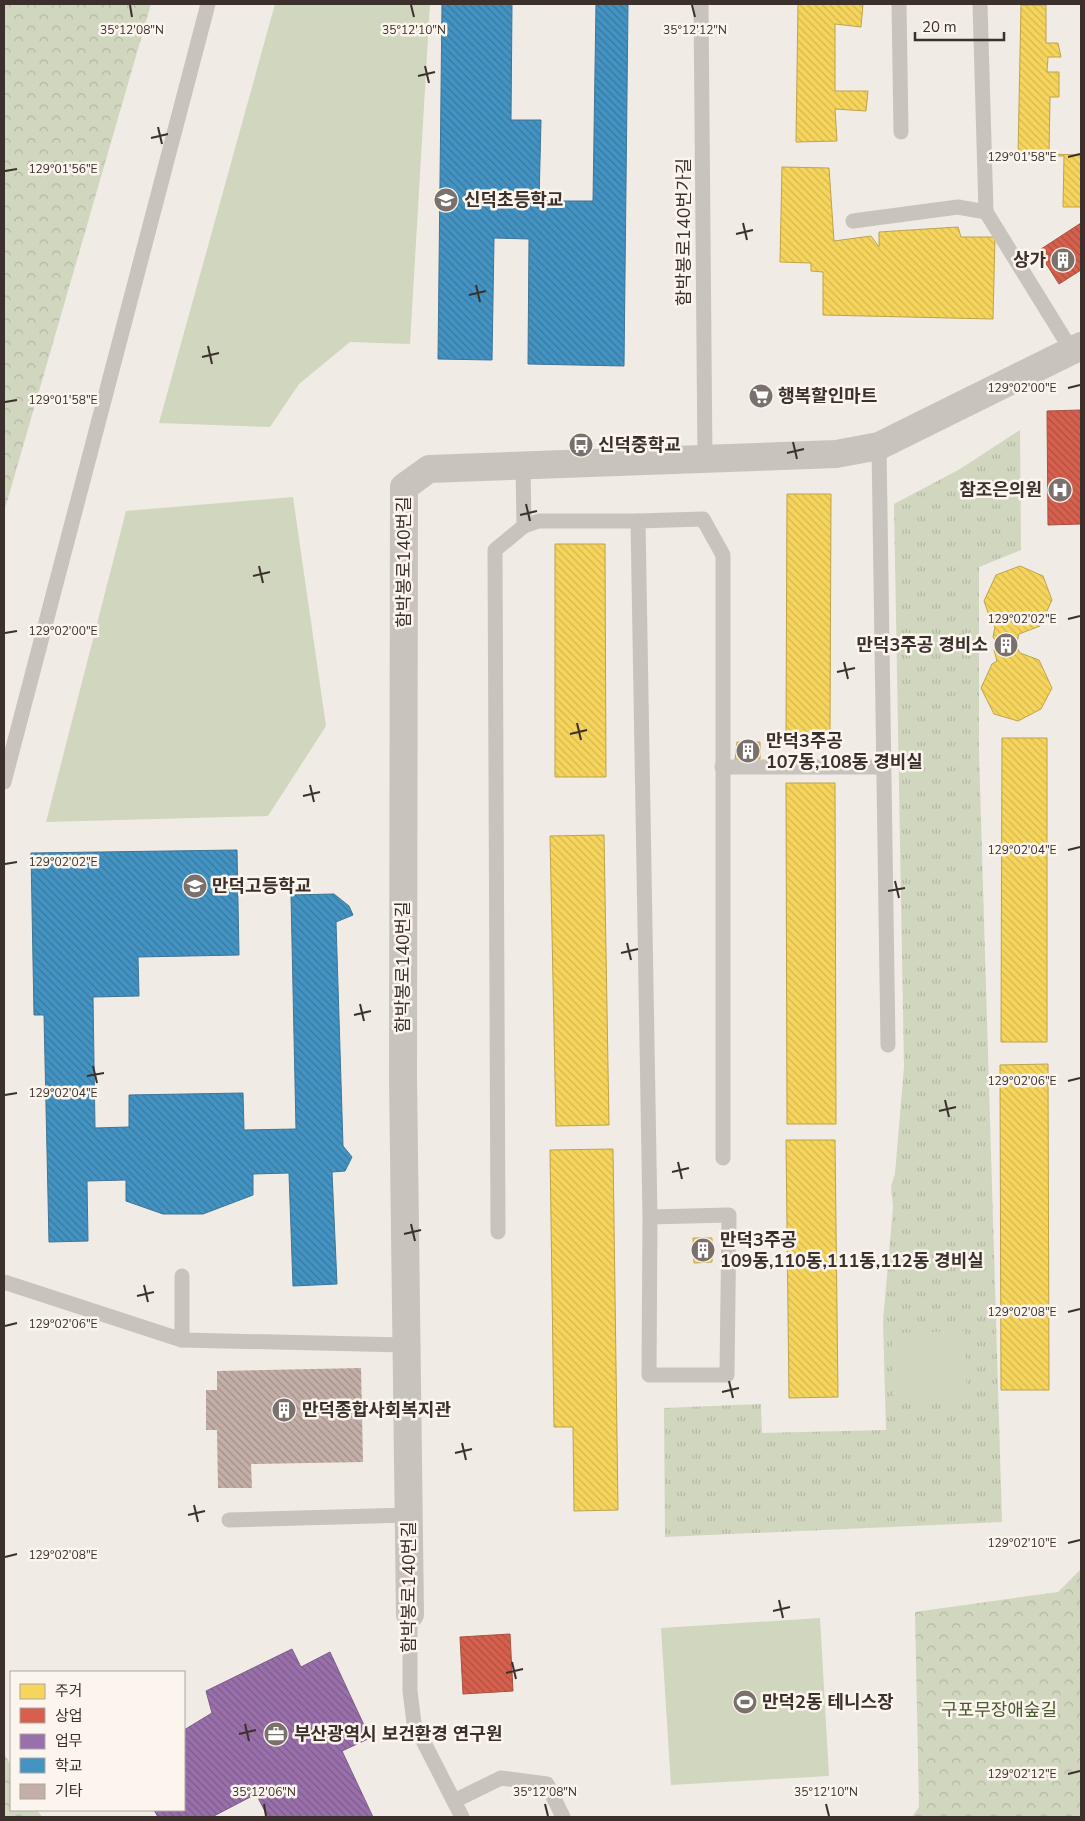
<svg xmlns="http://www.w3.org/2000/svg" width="1085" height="1821" font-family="'Nunito Sans','Noto Sans KR',sans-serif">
	<defs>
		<pattern id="grass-tufts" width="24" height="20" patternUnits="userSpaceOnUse" patternTransform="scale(1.25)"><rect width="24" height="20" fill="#d1d6bf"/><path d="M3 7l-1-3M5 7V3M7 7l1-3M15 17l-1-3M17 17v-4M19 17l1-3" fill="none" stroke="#b4b8a4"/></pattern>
		<pattern id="forest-crowns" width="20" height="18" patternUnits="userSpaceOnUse" patternTransform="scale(1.25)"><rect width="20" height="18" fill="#d1d6bf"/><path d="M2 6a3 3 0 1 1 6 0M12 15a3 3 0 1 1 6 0" fill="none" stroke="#b4b8a4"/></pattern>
		<pattern id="homes-back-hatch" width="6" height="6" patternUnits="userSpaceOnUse" patternTransform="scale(1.25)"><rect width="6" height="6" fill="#f6d55c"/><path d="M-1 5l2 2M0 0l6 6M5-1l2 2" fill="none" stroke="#d4b750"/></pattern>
		<pattern id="shops-back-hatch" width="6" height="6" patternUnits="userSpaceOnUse" patternTransform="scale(1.25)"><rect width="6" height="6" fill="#d6604d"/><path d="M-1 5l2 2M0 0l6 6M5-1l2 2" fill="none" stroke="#af5040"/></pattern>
		<pattern id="offices-back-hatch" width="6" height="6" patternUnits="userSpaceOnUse" patternTransform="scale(1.25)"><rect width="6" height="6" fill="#9970ab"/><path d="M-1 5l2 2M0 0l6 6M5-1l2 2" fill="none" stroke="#7e5c8b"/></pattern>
		<pattern id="schools-back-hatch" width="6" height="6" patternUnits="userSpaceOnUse" patternTransform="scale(1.25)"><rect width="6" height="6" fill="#4393c3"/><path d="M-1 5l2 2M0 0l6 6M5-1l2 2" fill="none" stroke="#39789f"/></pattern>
		<pattern id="building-back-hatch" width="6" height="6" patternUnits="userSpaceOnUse" patternTransform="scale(1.25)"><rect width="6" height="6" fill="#c3afa7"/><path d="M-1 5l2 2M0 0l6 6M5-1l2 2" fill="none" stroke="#a08f88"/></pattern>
	</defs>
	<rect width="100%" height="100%" fill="#f0ebe5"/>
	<polygon fill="url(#grass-tufts)" points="1020,430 1021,550 979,567 979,753 1002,1522 665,1537 664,1408 761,1404 762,1433 886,1430 883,1321 893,1207 891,1186 895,1174 904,1067 894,504 960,469"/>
	<g fill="url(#forest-crowns)">
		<polygon points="4,4 151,4 4,512"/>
		<polygon points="1081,1569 1081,1817 912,1817 919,1807 915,1612 1058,1592"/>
		<polygon points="4,1753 11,1766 11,1810 37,1810 42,1817 4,1817"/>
	</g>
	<g fill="#d1d6bf">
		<polygon points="275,4 430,4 410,344 350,342 299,384 270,427 159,423"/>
		<polygon points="293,497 326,726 268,816 46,822 126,511"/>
		<polygon points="965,1331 967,1402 894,1403 892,1333"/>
		<polygon points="820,1618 829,1776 671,1785 661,1628"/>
	</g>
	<g fill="url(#homes-back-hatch)" stroke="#bea44d">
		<polygon points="798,4 863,4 861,27 835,24 835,91 868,91 866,111 835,109 837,141 796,142"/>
		<polygon points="1021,5 1046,5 1046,43 1058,43 1061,57 1048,57 1047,72 1059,72 1059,97 1050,97 1049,154 1081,155 1081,207 1063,207 1064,156 1018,156"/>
		<polygon points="782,167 829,168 834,241 871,236 879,247 879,232 958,227 961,237 995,237 993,319 823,315 823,272 811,271 811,263 780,262"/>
		<polygon points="787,494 831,494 830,734 786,734"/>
		<polygon points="555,544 605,544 606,777 555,777"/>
		<polygon points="1020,566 1043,576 1052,600 1040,626 1019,634 1016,646 1020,653 1039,660 1052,688 1041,709 1018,721 994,714 981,688 992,664 997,661 994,650 997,643 993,637 995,627 992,624 984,601 996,575"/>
		<polygon points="1002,738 1047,738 1047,1042 1001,1042"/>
		<polygon points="737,742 760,742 760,759 735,760"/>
		<polygon points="786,783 835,783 836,1124 787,1124"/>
		<polygon points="604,835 609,1125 556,1126 550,836"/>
		<polygon points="1048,1064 1049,1390 1001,1390 1000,1065"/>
		<polygon points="786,1140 835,1140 838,1397 789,1398"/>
		<polygon points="613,1149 618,1510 574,1511 573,1427 554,1427 550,1150"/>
		<polygon points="693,1238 712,1238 712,1262 694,1263"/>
	</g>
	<g fill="url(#shops-back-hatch)" stroke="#a85243">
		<polygon points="1081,223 1081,270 1059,284 1038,251"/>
		<polygon points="1081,410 1081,524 1048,525 1047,411"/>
		<polygon points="510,1634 513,1691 463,1694 460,1637"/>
	</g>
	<polygon fill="url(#offices-back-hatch)" stroke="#7d5d85" points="292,1649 301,1667 330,1652 370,1738 342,1751 373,1817 268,1817 256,1794 212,1817 158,1817 154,1810 184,1810 184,1730 212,1713 206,1691"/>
	<g fill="url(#schools-back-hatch)" stroke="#417595">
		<polygon points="442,4 512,4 511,120 541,120 539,201 593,201 596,4 628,4 624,366 528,364 529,239 494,238 492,360 438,359"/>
		<polygon points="237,850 239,955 138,957 139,996 93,997 95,1128 129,1127 129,1095 243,1093 244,1130 296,1129 291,895 334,894 349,906 353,915 336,922 343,1146 352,1157 345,1171 332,1172 337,1284 293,1286 289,1173 253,1174 253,1195 203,1214 163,1214 126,1201 126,1180 87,1181 88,1241 49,1242 44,1015 34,1015 31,853"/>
	</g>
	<polygon fill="url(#building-back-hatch)" points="361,1368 363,1462 251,1464 252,1488 218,1488 217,1430 206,1430 206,1390 217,1390 217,1371"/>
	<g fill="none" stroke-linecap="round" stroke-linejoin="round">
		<g stroke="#c9c3be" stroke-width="15">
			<polyline points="701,4 705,461"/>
			<polyline points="899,4 901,132"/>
			<polyline points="980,4 986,212"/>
			<polyline points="853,221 958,207 986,212 1072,351"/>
			<polyline points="879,446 888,1045"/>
			<polyline points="523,464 524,526"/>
			<polyline points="722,767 884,767"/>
			<polyline points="4,782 208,4"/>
			<polyline points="650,1217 729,1215 727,1375 649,1375 650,1217 638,521 703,519 723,555 723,1158"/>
			<polyline points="498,1232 495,550 524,526 539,521 638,521"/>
			<polyline points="182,1276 182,1340"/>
			<polyline points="4,1282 182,1340 405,1345"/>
			<polyline points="229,1520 409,1515"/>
			<polyline points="410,1614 410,1691 414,1723 462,1817"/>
			<polyline points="454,1801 501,1778 547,1784 563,1817"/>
		</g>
		<polyline stroke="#c9c3be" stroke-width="28" points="410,1614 403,1077 404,487 429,469 836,454 879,446 1081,346"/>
	</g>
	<path fill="none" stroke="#3b302b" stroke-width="2" d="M130 5 132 17M411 5 414 17M692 5 695 17M425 66 429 83M418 76 435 72M158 127 162 144M151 138 168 134M1068 157 1080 154M5 171 17 169M743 223 747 240M736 234 753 230M476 285 480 302M469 295 486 291M208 346 212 364M202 357 219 353M1068 388 1080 385M5 402 17 400M793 442 797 459M787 453 804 449M526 504 530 521M520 515 537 511M259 566 263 583M253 576 270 572M1068 619 1080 616M5 633 17 631M844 662 848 679M837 672 855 668M577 723 581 740M570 734 587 730M310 785 314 802M303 796 320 792M1068 850 1080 847M5 864 17 862M895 881 899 898M888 891 905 888M627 943 631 960M621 953 638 949M360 1004 364 1021M354 1015 371 1011M93 1066 97 1083M87 1076 104 1073M1068 1081 1080 1078M5 1095 17 1093M945 1100 949 1117M939 1111 956 1107M678 1162 682 1179M672 1172 689 1168M411 1224 415 1241M404 1234 421 1230M144 1285 148 1302M137 1296 154 1292M1068 1312 1080 1309M5 1326 17 1323M729 1381 733 1398M722 1392 739 1388M462 1443 466 1460M455 1453 472 1449M194 1505 198 1522M188 1515 205 1511M1068 1543 1080 1540M5 1557 17 1554M779 1600 783 1618M773 1611 790 1607M512 1662 516 1679M506 1673 523 1669M245 1724 249 1741M239 1734 256 1730M1068 1774 1080 1771M264 1804 266 1816M545 1804 548 1816M826 1804 829 1816"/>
	<defs>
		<symbol id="school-disc" viewBox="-11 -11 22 22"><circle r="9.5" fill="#7a716c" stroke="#fbf5ee"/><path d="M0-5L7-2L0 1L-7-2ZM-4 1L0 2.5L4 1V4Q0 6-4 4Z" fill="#fff"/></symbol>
		<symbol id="building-disc" viewBox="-11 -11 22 22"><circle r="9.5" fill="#7a716c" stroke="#fbf5ee"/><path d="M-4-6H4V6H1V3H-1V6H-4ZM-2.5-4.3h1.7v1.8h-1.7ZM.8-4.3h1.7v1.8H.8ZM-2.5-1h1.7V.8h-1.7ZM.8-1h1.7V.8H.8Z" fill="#fff"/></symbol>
		<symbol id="supermarket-disc" viewBox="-11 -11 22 22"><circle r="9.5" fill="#7a716c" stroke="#fbf5ee"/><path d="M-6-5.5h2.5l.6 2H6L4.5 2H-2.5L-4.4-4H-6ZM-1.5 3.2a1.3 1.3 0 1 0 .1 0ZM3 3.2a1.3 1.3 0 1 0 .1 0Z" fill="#fff"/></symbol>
		<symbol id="bus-disc" viewBox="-11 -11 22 22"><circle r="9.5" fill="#7a716c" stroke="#fbf5ee"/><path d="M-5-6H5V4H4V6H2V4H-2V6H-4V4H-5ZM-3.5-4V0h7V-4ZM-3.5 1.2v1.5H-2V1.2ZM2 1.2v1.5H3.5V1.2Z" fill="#fff"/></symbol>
		<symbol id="hospital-disc" viewBox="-11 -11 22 22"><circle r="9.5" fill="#7a716c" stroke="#fbf5ee"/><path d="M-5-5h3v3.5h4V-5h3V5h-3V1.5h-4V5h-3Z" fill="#fff"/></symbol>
		<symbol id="stadium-disc" viewBox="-11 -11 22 22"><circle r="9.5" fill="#7a716c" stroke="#fbf5ee"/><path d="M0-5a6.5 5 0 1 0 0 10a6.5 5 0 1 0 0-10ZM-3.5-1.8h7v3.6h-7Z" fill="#fff"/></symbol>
		<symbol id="office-disc" viewBox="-11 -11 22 22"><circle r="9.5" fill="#7a716c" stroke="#fbf5ee"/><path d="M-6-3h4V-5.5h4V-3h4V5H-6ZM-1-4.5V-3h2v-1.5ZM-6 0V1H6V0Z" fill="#fff"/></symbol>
	</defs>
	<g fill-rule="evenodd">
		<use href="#school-disc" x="432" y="186" width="28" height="28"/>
		<use href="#building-disc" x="1049" y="246" width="28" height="28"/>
		<use href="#supermarket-disc" x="747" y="382" width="28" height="28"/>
		<use href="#bus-disc" x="567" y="431" width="28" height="28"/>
		<use href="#hospital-disc" x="1046" y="476" width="28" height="28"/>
		<use href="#building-disc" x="992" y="631" width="28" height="28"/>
		<use href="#building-disc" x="734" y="737" width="28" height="28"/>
		<use href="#school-disc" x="181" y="872" width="28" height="28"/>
		<use href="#building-disc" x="689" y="1236" width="28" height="28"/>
		<use href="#building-disc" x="270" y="1396" width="28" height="28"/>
		<use href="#stadium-disc" x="731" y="1688" width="28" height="28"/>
		<use href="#office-disc" x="262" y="1720" width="28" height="28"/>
	</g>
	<g text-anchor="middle" stroke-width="5" stroke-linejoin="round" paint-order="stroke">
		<g font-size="18" font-weight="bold" fill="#3b302b" stroke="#fbf5ee" text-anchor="start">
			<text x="464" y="206">신덕초등학교</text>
			<text x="1046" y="266" text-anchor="end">상가</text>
			<text x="778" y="402">행복할인마트</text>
			<text x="598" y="451">신덕중학교</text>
			<text x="1042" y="496" text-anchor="end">참조은의원</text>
			<text x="988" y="651" text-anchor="end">만덕3주공 경비소</text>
			<text x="766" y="747">만덕3주공<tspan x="766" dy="21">107동,108동 경비실</tspan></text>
			<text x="212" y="892">만덕고등학교</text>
			<text x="720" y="1246">만덕3주공<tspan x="720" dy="21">109동,110동,111동,112동 경비실</tspan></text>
			<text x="302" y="1416">만덕종합사회복지관</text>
			<text x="762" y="1708">만덕2동 테니스장</text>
			<text x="294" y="1740">부산광역시 보건환경 연구원</text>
		</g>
		<g font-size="18" fill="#3b302b" stroke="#fbf5ee">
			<text transform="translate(684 232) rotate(-90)" y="6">함박봉로140번가길</text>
			<text transform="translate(404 562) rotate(-90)" y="6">함박봉로140번길</text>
			<text transform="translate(403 967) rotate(-90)" y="6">함박봉로140번길</text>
			<text transform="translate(409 1587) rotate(-90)" y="6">함박봉로140번길</text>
		</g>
		<g font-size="18" fill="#4a5a2e" stroke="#fbf5ee">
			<text x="999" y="1716">구포무장애숲길</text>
		</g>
	</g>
	<g font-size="12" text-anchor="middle" fill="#3b302b" stroke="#fbf5ee" stroke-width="5" stroke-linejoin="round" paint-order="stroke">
		<text x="695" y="34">35°12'12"N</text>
		<text x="132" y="34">35°12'08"N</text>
		<text x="414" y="34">35°12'10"N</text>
		<text x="1022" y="161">129°01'58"E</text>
		<text x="63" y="173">129°01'56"E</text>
		<text x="1022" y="392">129°02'00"E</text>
		<text x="63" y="404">129°01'58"E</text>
		<text x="1022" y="623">129°02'02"E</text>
		<text x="63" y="635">129°02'00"E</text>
		<text x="1022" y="854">129°02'04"E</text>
		<text x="63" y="866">129°02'02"E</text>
		<text x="1022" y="1085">129°02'06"E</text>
		<text x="63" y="1097">129°02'04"E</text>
		<text x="1022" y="1316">129°02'08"E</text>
		<text x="63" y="1328">129°02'06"E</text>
		<text x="1022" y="1547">129°02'10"E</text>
		<text x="63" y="1559">129°02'08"E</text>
		<text x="1022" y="1778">129°02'12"E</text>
		<text x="264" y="1796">35°12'06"N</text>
		<text x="545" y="1796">35°12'08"N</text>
		<text x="826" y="1796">35°12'10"N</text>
	</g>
	<rect width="1085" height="1821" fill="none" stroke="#3b302b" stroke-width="10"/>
	<rect x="10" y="1671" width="175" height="140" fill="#fbf5ee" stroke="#aea6a0"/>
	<rect x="20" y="1684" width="25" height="15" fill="#f6d55c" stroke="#aea6a0"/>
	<text x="55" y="1696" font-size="15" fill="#3b302b">주거</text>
	<rect x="20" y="1708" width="25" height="15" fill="#d6604d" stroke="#aea6a0"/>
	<text x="55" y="1721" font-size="15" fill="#3b302b">상업</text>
	<rect x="20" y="1734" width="25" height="15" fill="#9970ab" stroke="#aea6a0"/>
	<text x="55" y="1746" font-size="15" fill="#3b302b">업무</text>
	<rect x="20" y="1758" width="25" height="15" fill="#4393c3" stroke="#aea6a0"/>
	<text x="55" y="1771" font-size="15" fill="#3b302b">학교</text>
	<rect x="20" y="1784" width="25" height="15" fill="#c3afa7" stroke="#aea6a0"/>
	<text x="55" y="1796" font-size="15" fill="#3b302b">기타</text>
	<path d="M915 32v8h89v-8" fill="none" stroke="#3b302b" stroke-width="2.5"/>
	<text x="922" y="32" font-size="15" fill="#3b302b" stroke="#fbf5ee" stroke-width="4" paint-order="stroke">20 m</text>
</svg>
